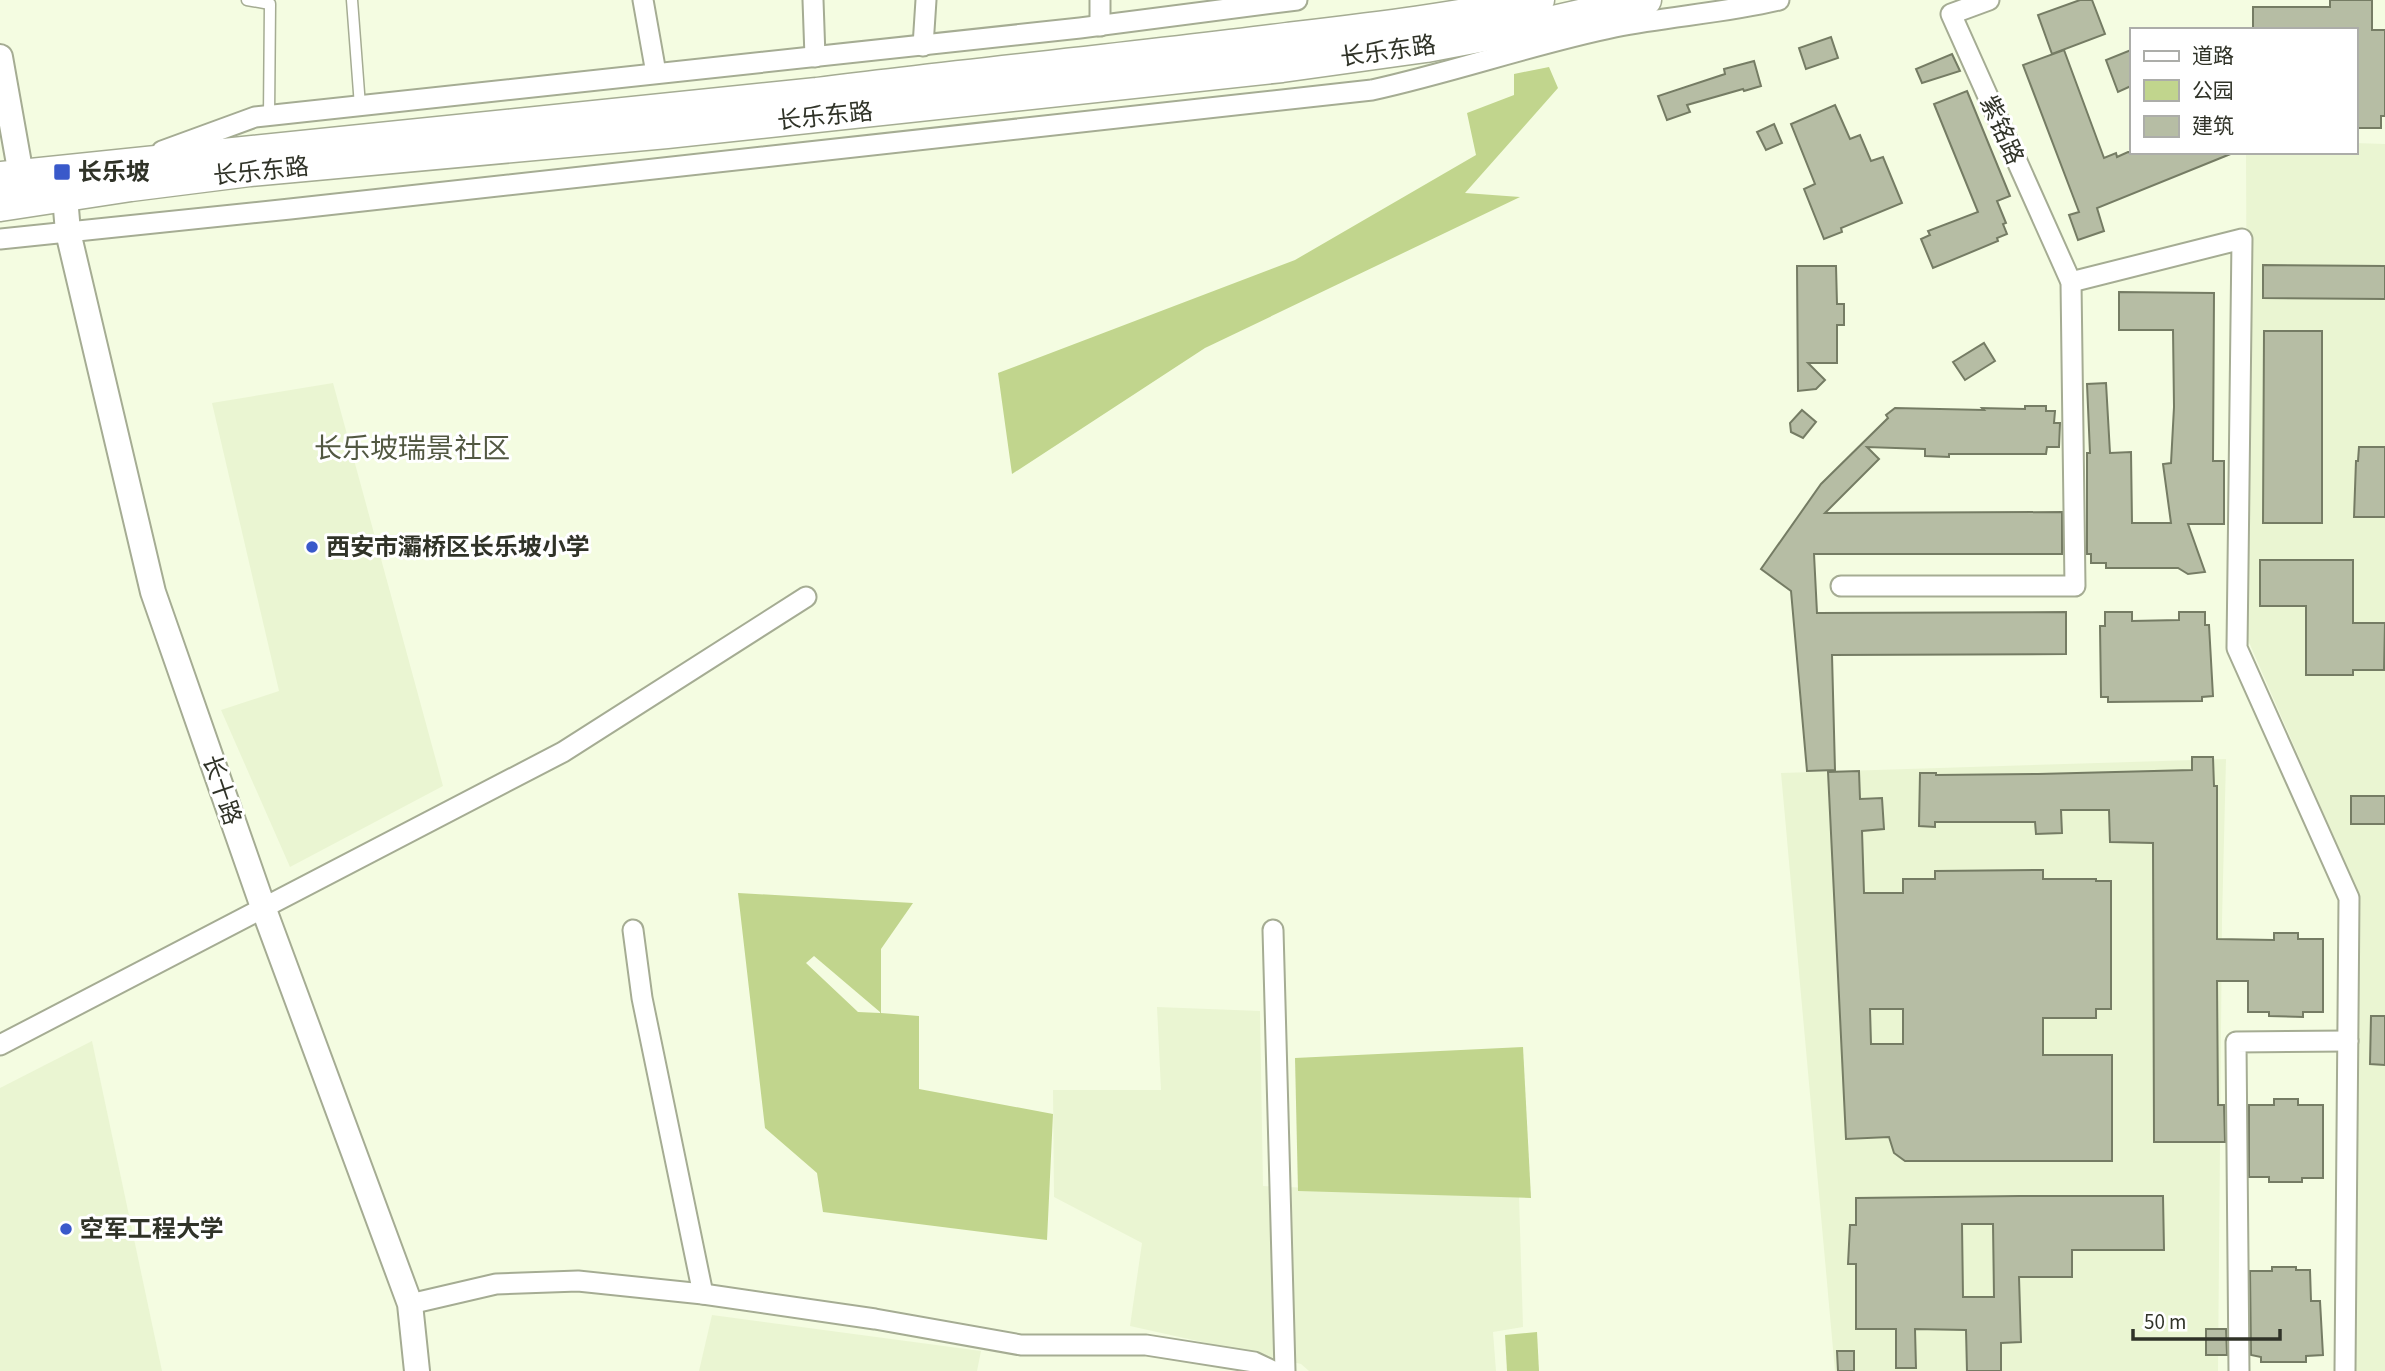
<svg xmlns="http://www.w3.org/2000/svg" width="2385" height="1371" font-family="'Source Sans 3','Noto Sans SC',sans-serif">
	<rect width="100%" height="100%" fill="#f4fce1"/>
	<g fill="#eaf5d2">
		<polygon points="2355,143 2385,144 2385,1371 2344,1371 2359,895 2248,640 2246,152 2355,152"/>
		<polygon points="333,383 443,786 290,867 221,710 279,691 212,403"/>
		<polygon points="2226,759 2222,920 2218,1371 1835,1371 1781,773"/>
		<polygon points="1157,1007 1260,1011 1263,1186 1519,1197 1523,1327 1493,1332 1496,1371 1309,1371 1301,1364 1130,1326 1142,1243 1054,1197 1053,1090 1161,1090"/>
		<polygon points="92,1041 162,1371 0,1371 0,1088"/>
		<polygon points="712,1315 981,1351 977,1371 699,1371"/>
	</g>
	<g fill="#c1d58d" fill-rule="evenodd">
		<polygon points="1549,67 1558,88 1465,193 1520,197 1205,348 1012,474 998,373 1295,260 1476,155 1467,113 1514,95 1514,74"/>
		<path d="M738 893 913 903 881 949V1013L919 1016V1089L1053 1114 1047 1240 823 1212 817 1173 765 1128ZM814 956 880 1012V1013L858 1012 806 963Z"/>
		<polygon points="1523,1047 1531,1198 1298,1191 1295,1058"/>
		<polygon points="1537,1332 1539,1371 1507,1371 1505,1335"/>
	</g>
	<g fill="#b6bda4" stroke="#757c64" stroke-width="2" fill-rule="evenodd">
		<polygon points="2080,0 2092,0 2105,34 2052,54 2038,15"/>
		<polygon points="2330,0 2372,0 2372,30 2385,30 2385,116 2381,116 2381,128 2355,128 2355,30 2253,30 2253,7 2330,7"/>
		<polygon points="1831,37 1838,58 1806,69 1799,48"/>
		<polygon points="2064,50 2104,158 2116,153 2117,157 2128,152 2233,153 2097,208 2104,231 2078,240 2069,215 2079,212 2023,65"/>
		<polygon points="2131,50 2131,86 2118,92 2106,60"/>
		<polygon points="1952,54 1960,71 1922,83 1916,69"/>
		<polygon points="1754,61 1761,86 1744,91 1743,89 1687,105 1690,112 1667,120 1658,96 1725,74 1724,69"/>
		<polygon points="1967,91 2010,196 1997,201 2006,223 2003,224 2007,234 1997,238 1998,241 1933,268 1921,239 1930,235 1928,231 1978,212 1934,104"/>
		<polygon points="1835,105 1850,139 1860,135 1871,161 1883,157 1902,203 1841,228 1842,232 1824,239 1804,189 1815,184 1791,124"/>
		<polygon points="1774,124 1782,143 1766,150 1757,132"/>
		<polygon points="2263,265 2385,266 2385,299 2263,298"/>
		<polygon points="1797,266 1836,266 1837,304 1844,304 1844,325 1837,325 1837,363 1808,363 1825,380 1816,389 1798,391"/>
		<polygon points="2119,292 2214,293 2213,461 2224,461 2224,524 2188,524 2205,572 2188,574 2178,568 2106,568 2106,563 2091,563 2091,554 2087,554 2087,453 2090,453 2087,384 2106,383 2110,453 2131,452 2132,523 2171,523 2163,464 2171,463 2174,407 2173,330 2119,330"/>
		<polygon points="2264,331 2322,331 2322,523 2263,523"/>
		<polygon points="1984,343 1995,361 1965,380 1953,362"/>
		<polygon points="2025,406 2046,406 2046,411 2055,411 2054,423 2060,423 2059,447 2047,447 2046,454 1949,454 1949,457 1925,456 1925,449 1867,447 1879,459 1825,513 2062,512 2062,554 1814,554 1817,613 2066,612 2066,654 1832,655 1835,770 1807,771 1791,591 1761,569 1821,484 1888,418 1886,415 1895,408 1984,410 1982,408 2025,409"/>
		<polygon points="1802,410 1816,422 1803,438 1791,432 1790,423"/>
		<polygon points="2359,447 2385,447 2385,517 2354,517 2356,461 2358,461"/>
		<polygon points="2260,560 2353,560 2353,623 2385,623 2384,670 2353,670 2353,675 2306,675 2306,606 2260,606"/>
		<polygon points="2105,612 2132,612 2132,621 2179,620 2179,612 2205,612 2205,625 2209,625 2213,696 2202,697 2202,701 2108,702 2108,697 2101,697 2100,626 2105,626"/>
		<polygon points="2192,757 2213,757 2214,786 2217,786 2217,939 2274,940 2274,933 2298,933 2298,939 2323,939 2323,1012 2303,1012 2303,1017 2269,1016 2269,1012 2248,1012 2248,981 2217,981 2218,1105 2224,1105 2225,1142 2154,1142 2153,843 2110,842 2109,810 2061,810 2062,833 2036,834 2035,822 1935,822 1935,827 1919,826 1920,773 1936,773 1936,775 2038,774 2192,770"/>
		<path d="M1859 771 1860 799 1882 798 1884 829 1862 831 1864 893H1903V879H1935V871L2043 870V879H2096V881H2111V1009H2096V1018H2043V1055H2112V1161H1905L1894 1153 1889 1137 1846 1139 1828 772ZM1870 1009H1903V1044H1871Z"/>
		<rect x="2351" y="796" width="34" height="28"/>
		<polygon points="2371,1016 2385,1016 2385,1065 2370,1064"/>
		<polygon points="2274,1099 2298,1099 2298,1105 2323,1105 2323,1178 2302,1178 2302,1182 2269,1182 2269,1177 2249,1177 2249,1105 2274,1105"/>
		<path d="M2019 1196H2163L2164 1250H2072V1277H2019L2021 1342 2001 1343V1371H1967L1966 1330 1915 1329 1916 1368H1896V1329H1856V1264H1848L1850 1225H1856V1198ZM1962 1224H1993L1994 1297H1963Z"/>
		<polygon points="2272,1267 2296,1267 2296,1270 2310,1270 2311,1301 2320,1301 2323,1355 2306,1356 2306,1362 2261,1362 2261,1357 2251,1355 2250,1271 2272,1271"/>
		<polygon points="2206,1329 2226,1329 2227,1355 2206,1355"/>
		<polygon points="1837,1351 1854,1351 1854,1371 1838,1371"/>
	</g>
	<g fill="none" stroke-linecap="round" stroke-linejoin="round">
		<defs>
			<g id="service">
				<polyline points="247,0 270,4 269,116"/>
				<polyline points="352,0 360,106"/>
			</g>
			<g id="minor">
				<polyline points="643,0 656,73"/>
				<polyline points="813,0 815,57"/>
				<polyline points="1100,26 1100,0"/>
				<polyline points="923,46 926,0"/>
				<polyline points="162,151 255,117 1080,28 1297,0"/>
				<path d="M0 239 290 209 1372 90C1454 72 1533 44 1615 27 1670 16 1725 13 1779 0"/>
				<polyline points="2071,282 2242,239 2237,648 2349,898 2345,1371"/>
				<polyline points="1841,586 2075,586 2071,282 1951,14 1989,0"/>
				<polyline points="633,930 642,998 703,1294"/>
				<polyline points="1273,930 1285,1371"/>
				<polyline points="0,1045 563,752 806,597"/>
				<polyline points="410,1304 496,1284 578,1281 703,1294 875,1319 1021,1345 1146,1345 1254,1362 1273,1371"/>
				<polyline points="2239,1371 2236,1042 2348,1041"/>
			</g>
			<g id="tertiary">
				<polyline points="0,57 21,175"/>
				<polyline points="65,197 68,232 153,592 263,907 410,1304 417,1371"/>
			</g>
			<g id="primary">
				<path d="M0 177 817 93C974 73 1131 58 1287 38 1371 28 1457 18 1539 0"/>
				<polyline points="0,206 131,186 250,171 667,133 1282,67 1426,47 1505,32 1646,0"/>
			</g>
		</defs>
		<use href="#service" stroke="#a5ac93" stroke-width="13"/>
		<use href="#minor" stroke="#a5ac93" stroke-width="23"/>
		<use href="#tertiary" stroke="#a5ac93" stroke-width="28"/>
		<use href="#primary" stroke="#a5ac93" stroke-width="33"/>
		<use href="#service" stroke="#fff" stroke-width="10"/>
		<use href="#minor" stroke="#fff" stroke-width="19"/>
		<use href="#tertiary" stroke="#fff" stroke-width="24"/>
		<use href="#primary" stroke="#fff" stroke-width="30"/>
	</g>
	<g fill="#3959ca" stroke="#fff" stroke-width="2.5">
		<rect x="53" y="163" width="18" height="18" rx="3.5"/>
		<circle cx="312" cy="547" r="7"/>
		<circle cx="66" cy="1229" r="7"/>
	</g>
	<g text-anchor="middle" stroke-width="6" stroke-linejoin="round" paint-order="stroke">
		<g font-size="24" fill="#303328" stroke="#fff">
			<text transform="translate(1388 51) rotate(-8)" y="8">长乐东路</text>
			<text transform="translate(825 116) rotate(-6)" y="8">长乐东路</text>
			<text transform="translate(2002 130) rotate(66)" y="8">紫铭路</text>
			<text transform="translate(261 171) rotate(-6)" y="8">长乐东路</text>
			<text transform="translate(222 790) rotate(71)" y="8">长十路</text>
		</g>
		<g font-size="24" font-weight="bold" fill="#303328" stroke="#fff" text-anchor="start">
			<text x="78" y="180">长乐坡</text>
			<text x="326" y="555">西安市灞桥区长乐坡小学</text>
			<text x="80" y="1237">空军工程大学</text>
		</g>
		<g font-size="28" fill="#525842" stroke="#fff">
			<text x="412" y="458">长乐坡瑞景社区</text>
		</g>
	</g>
	<rect x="2130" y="28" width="228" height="126" fill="#ffffff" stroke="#acada9" stroke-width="2"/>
	<rect x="2144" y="51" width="35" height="10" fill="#ffffff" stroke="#acada9" stroke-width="2"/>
	<text x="2192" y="63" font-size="21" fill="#303328">道路</text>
	<rect x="2144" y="80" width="35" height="21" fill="#c1d58d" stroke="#acada9" stroke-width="2"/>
	<text x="2192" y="98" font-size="21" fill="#303328">公园</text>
	<rect x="2144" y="116" width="35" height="21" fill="#b6bda4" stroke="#acada9" stroke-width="2"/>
	<text x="2192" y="133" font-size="21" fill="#303328">建筑</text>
	<path d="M2133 1329v10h147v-10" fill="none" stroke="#303328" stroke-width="3.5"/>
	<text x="2144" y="1329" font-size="21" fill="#303328" stroke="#ffffff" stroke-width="5" paint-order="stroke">50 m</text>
</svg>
